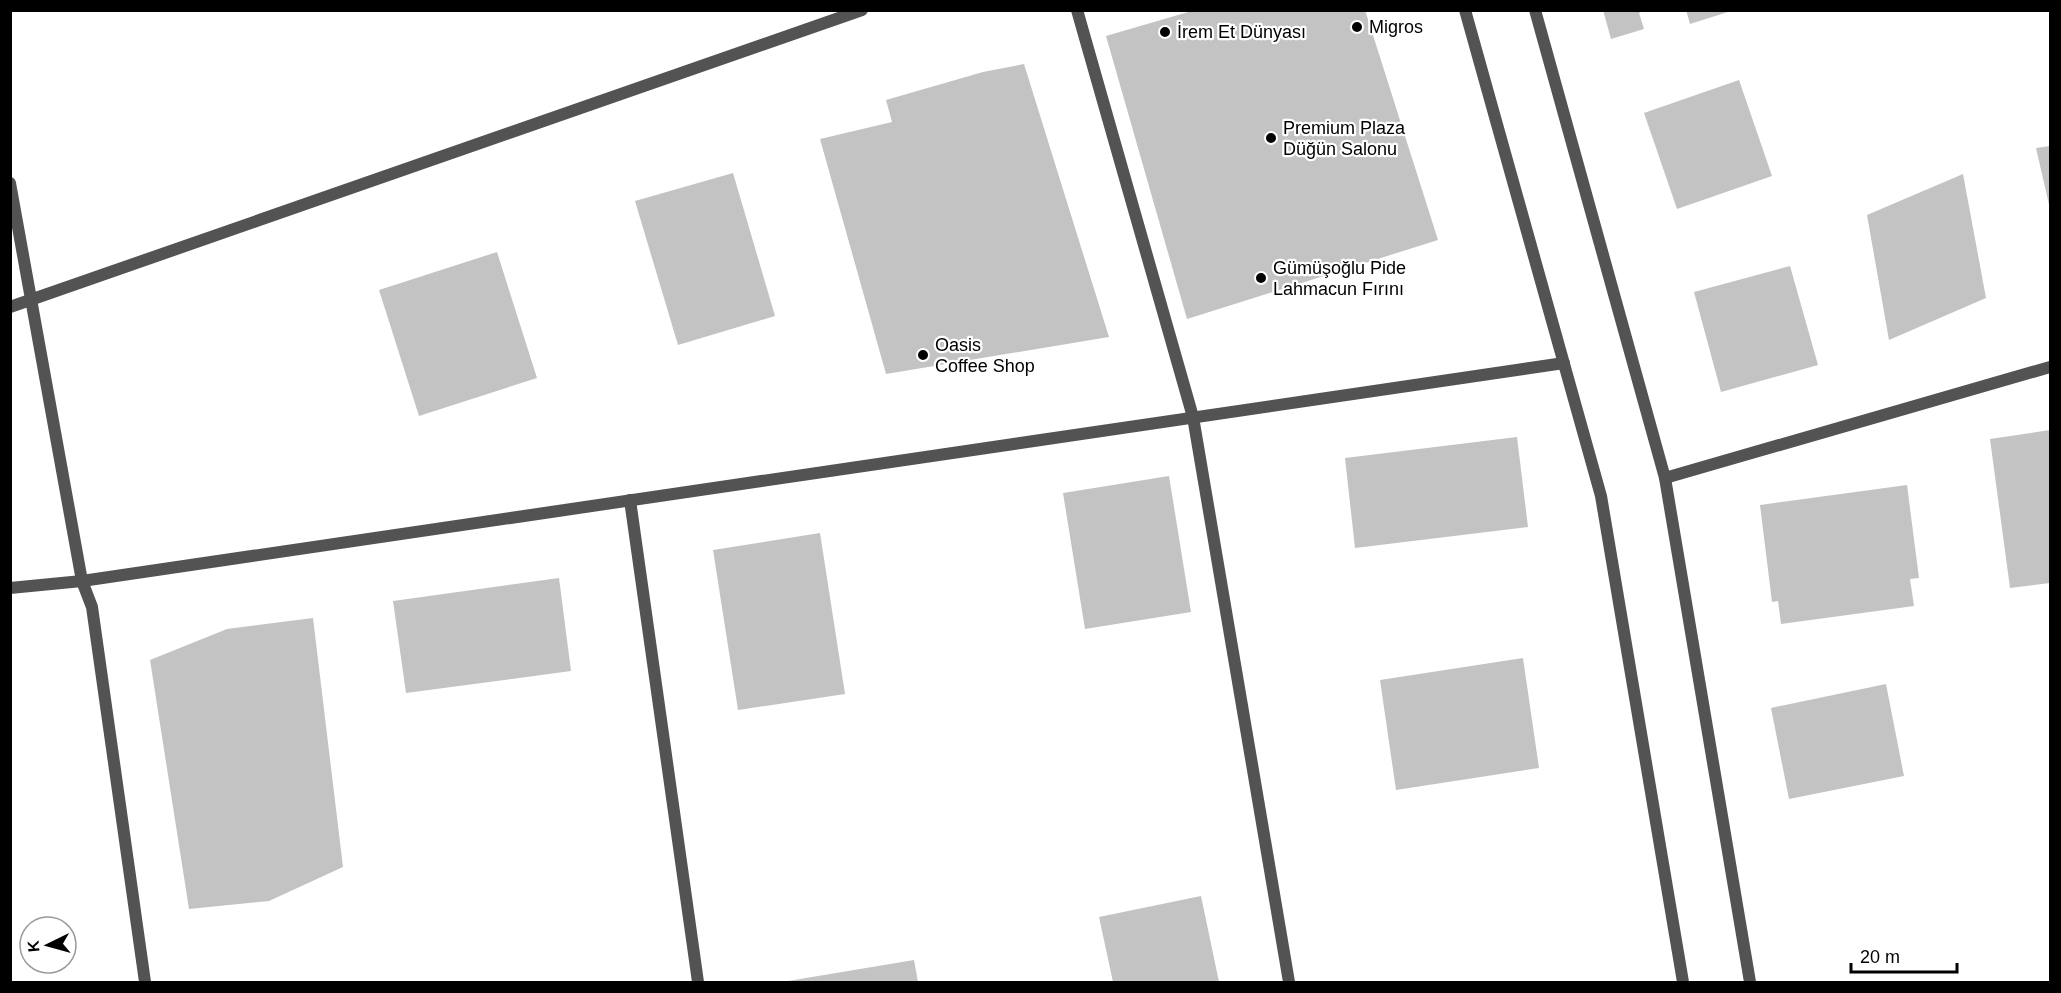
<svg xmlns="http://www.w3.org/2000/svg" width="2061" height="993" font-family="Arial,sans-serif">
	<rect width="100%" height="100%" fill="#fff"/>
	<g fill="#c3c3c3">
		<polygon points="1195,10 1365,10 1438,240 1187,319 1106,36"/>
		<polygon points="1603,10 1645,10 1639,13 1644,29 1611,39"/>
		<polygon points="1686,10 1731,10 1731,11 1690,24"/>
		<polygon points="1024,64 1109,337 886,374 820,139 892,122 886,100 983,72"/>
		<polygon points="1739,80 1772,176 1677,209 1644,113"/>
		<polygon points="2050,146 2050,209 2036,148"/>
		<polygon points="733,173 775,316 678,345 635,201"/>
		<polygon points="1963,174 1986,298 1889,340 1867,215"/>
		<polygon points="497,252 537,378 419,416 379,290"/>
		<polygon points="1790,266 1818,365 1721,392 1694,292"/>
		<polygon points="2050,430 2050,583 2010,588 1990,439"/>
		<polygon points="1517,437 1528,527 1355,548 1345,458"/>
		<polygon points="1169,476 1191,612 1085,629 1063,493"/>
		<polygon points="1907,485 1919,578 1910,579 1914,606 1781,624 1778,601 1772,602 1760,505"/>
		<polygon points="820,533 845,694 738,710 713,550"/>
		<polygon points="559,578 571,671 406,693 393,601"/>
		<polygon points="313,618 343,867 269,901 189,909 150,660 227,629"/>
		<polygon points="1523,658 1539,768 1396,790 1380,680"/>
		<polygon points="1886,684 1904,776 1789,799 1771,708"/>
		<polygon points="1201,896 1219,982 1113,982 1099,917"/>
		<polygon points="914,960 918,982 788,982 788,981"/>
	</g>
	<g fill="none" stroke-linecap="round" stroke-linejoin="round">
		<g stroke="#535353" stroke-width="12">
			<polyline points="1077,10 1193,417 1289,982"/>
			<polyline points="10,183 82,581 92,607 145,982"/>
			<polyline points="10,307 862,10"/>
			<polyline points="1665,478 2050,367"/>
			<polyline points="630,500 698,982"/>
			<polyline points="10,588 82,581 1564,363"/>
		</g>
		<g stroke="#535353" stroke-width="12">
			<polyline points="1465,10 1601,496 1683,982"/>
			<polyline points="1535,10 1665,478 1750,982"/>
		</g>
	</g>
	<g fill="#000" stroke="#fff" stroke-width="2">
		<circle cx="1357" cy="27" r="6"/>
		<circle cx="1165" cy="32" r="6"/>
		<circle cx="1271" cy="138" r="6"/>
		<circle cx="1261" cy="278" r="6"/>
		<circle cx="923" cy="355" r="6"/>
	</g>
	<g text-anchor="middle" stroke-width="4.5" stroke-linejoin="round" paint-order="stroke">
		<g font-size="18" fill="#000" stroke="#fff" text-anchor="start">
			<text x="1369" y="33">Migros</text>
			<text x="1177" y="38">İrem Et Dünyası</text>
			<text x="1283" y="134">Premium Plaza<tspan x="1283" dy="21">Düğün Salonu</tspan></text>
			<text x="1273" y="274">Gümüşoğlu Pide<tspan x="1273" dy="21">Lahmacun Fırını</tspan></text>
			<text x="935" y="351">Oasis<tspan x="935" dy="21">Coffee Shop</tspan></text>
		</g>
	</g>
	<rect width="2061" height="993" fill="none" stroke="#000000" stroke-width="24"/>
	<g transform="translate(48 945) rotate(265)"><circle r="28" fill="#ffffff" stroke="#999999" stroke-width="1.5"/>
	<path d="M0-4.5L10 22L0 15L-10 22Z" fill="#000000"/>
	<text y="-9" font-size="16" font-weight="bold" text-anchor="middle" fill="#000000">K</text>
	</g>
	<path d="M1851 963v9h106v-9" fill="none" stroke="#000000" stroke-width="3"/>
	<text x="1860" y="963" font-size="18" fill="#000000" stroke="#ffffff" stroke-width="4.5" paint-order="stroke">20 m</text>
</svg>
